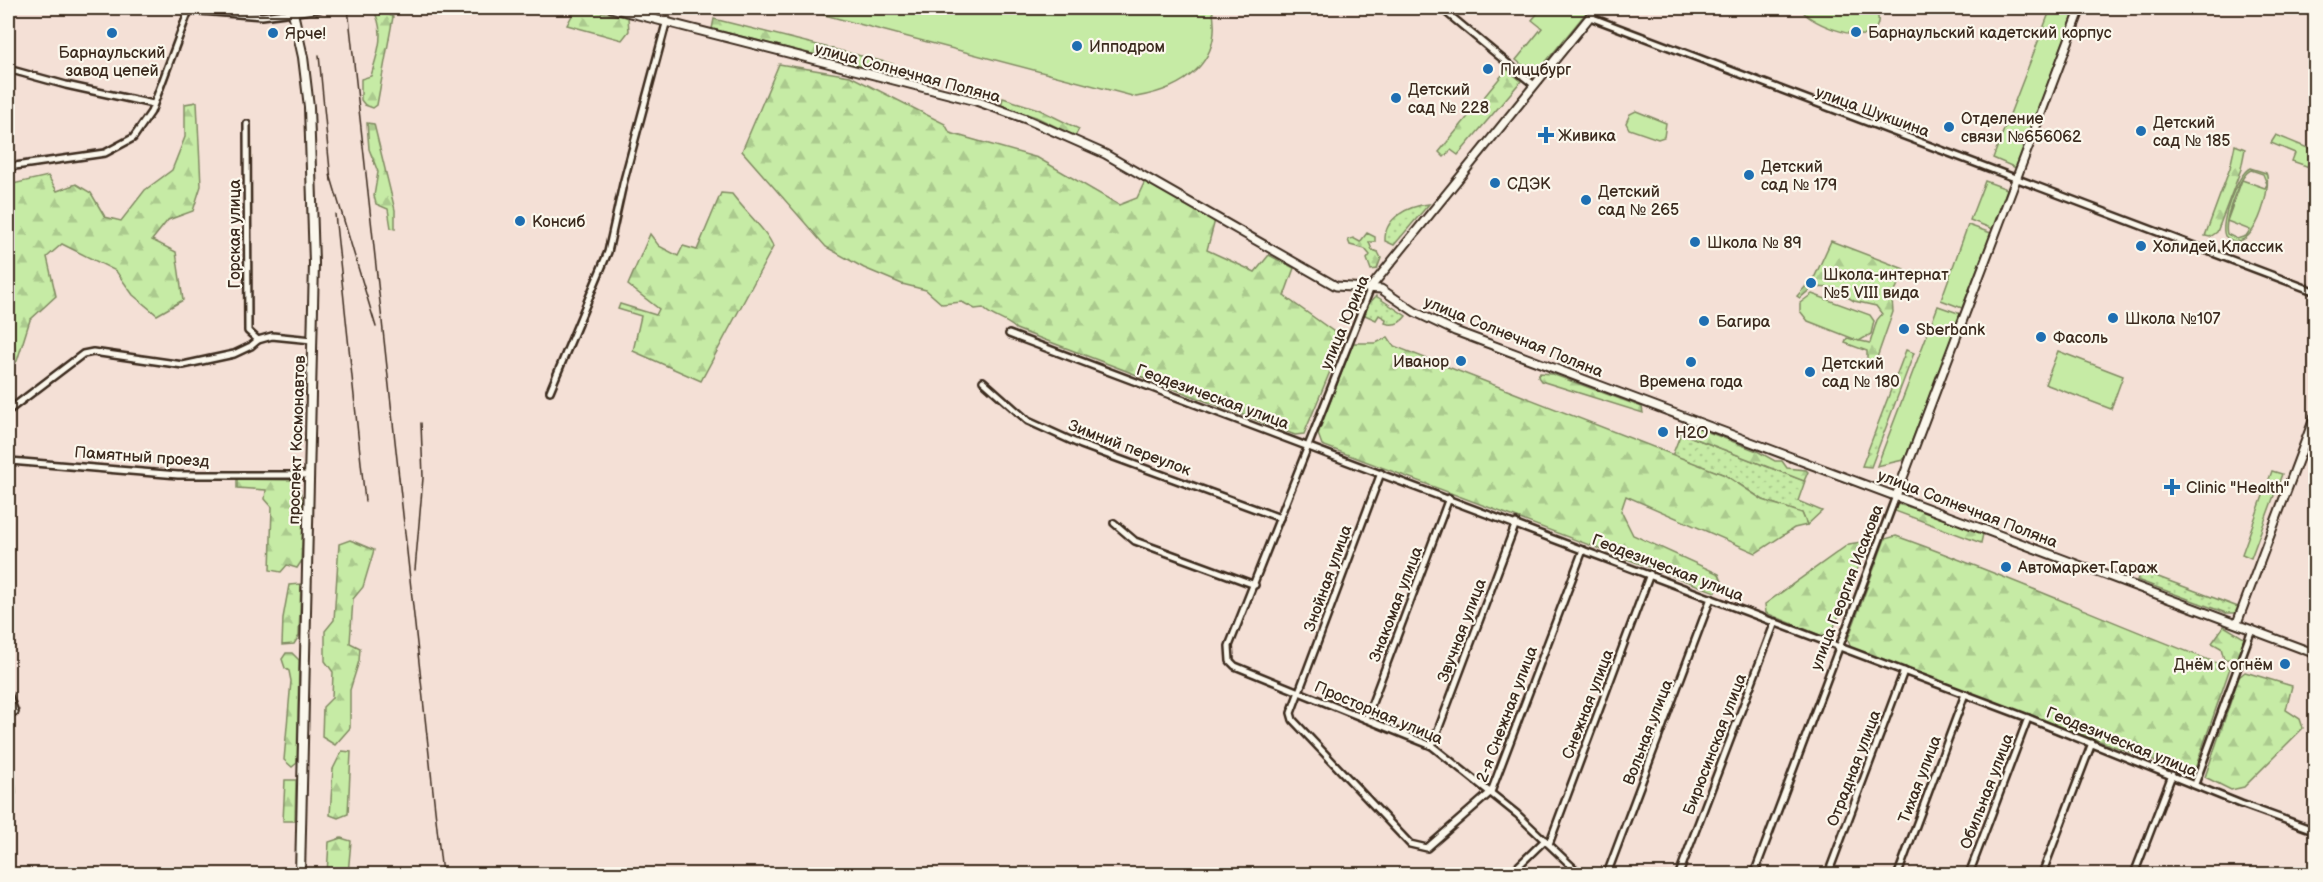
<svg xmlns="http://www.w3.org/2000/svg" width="2323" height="882" font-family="'Balsamiq Sans',sans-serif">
	<defs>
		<pattern id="grass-dots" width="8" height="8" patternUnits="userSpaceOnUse" patternTransform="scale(1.5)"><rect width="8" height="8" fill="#c6eba5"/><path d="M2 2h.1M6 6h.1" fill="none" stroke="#abca8e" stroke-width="1.8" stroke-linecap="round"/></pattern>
		<pattern id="forest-firs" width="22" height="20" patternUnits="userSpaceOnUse" patternTransform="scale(1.5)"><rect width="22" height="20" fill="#c6eba5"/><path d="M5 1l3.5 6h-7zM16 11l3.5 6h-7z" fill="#abca8e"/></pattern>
	</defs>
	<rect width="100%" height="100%" fill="#f4e0d6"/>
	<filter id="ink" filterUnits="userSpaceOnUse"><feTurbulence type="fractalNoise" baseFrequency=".0167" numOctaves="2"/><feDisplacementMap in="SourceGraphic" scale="12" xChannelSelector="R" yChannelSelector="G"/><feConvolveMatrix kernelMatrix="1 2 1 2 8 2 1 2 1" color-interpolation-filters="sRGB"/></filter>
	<g filter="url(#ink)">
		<g fill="url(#grass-dots)" stroke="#808a62" stroke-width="1.5">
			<path d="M1429 204 1394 245 1385 241C1384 217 1409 206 1429 204Z"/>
			<path d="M1376 296 1406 316C1400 324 1393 326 1385 323L1386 319 1379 315 1376 320 1365 315 1367 306Z"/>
			<polygon points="1906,350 1914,353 1871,467 1862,466"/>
			<polygon points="1681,433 1805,481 1798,501 1822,511 1807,525 1802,513 1763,500 1725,475 1672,456"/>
			<polygon points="2141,571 2145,572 2238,607 2235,613 2226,613 2137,580"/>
		</g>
		<g fill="url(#forest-firs)" stroke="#808a62" stroke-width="1.5">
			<path d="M378 8 393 17 377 105 373 108 365 105 361 100V79L371 76C377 54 385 36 376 15Z"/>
			<polygon points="576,8 628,17 629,31 622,40 567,25"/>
			<polygon points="714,19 893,64 891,74 712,29"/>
			<path d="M779 64 850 76 945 124 950 133 1038 158 1119 205 1137 198 1145 181 1215 220 1207 250 1255 272 1269 255 1294 268 1284 296 1337 334 1341 345 1304 434 1295 435 1016 329C1006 319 992 318 983 308L975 309 962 302 942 304 926 290 902 284 864 268 826 247 742 151Z"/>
			<polygon points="1507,69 1521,81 1458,155 1451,150 1444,157 1439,152"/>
			<polygon points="1003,98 1038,109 1079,129 1075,136 1036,117 1001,106"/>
			<polygon points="197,102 201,186 193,211 168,220 152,240 176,252 183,300 157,315 133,295 116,271 62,244 47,257 56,296 30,320 17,361 8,369 8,185 48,176 57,191 76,184 91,193 105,217 121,221 145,190 172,170 185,137 185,104"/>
			<polygon points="367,123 374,124 395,210 395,229 391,228 388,209 376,204 374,196 378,172 369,149"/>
			<polygon points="2276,135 2315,151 2315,169 2292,161 2295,153 2271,143"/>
			<polygon points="2235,145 2245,149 2241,169 2217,232 2210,237 2205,236 2230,168"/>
			<path d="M721 193 732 194C742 208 770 234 773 247L701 381 633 351 641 316 618 309 620 304 656 315 659 309 628 285 650 234 659 246 678 256 683 246 697 250Z"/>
			<polygon points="1367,233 1375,237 1375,242 1369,242 1372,250 1378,252 1381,258 1377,269 1371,270 1367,259 1370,255 1365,249 1350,245 1348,240 1353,238 1360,242"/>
			<polygon points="1831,241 1904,269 1892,299 1893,312 1873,369 1867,367 1867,351 1845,343 1847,338 1870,343 1877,320 1882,314 1876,306 1854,301 1833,288 1813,287 1800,298 1797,296 1815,276"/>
			<polygon points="1388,337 1394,346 1725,475 1763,500 1802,513 1807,525 1794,528 1756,553 1626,496 1621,511 1633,535 1719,574 1723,584 1715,592 1322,445 1318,434 1353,343 1376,343"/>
			<polygon points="1540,373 1552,374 1642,407 1643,413 1541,381 1538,377"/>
			<polygon points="1685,423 1757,451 1775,461 1782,461 1787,468 1806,470 1808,472 1804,481 1681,433"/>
			<path d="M237 479 294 480C309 493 301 542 301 562L297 568 287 565 281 572 270 570 272 507 265 499 266 490 237 488Z"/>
			<polygon points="1897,504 1932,513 1983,534 1981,543 1895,511 1893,508"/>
			<path d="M1896 536C2009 576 2118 626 2230 668L2195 769 2186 773 1851 649 1848 639 1885 539Z"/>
			<polygon points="350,540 374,550 363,587 353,599 350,643 360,648 359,661 350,690 350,728 335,745 322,737 323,707 332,698 333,672 325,661 325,631 334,620 339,544"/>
			<polygon points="1861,542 1865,550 1832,632 1822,636 1766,613 1765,604 1849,544"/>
			<polygon points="301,584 299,636 294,644 282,645 283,618 289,585"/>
			<polygon points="2224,626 2244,638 2238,660 2224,659 2221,648 2212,643"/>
			<polygon points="286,653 292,653 299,660 297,763 292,767 284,760 291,681 289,671 285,668 282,659"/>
			<polygon points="2245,672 2292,686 2286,710 2300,719 2303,728 2244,787 2231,790 2205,777 2239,677"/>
			<polygon points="342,751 351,752 348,814 338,818 330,815 333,769"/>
			<polygon points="8,754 13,757 16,793 8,816"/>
			<polygon points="285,780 296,780 295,821 283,821"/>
			<polygon points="341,838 351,841 348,874 327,874 329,842"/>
		</g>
		<g fill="#c6eba5" stroke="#808a62" stroke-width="1.5" fill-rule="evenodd">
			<path d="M798 8H1212C1224 62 1184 89 1136 97Z"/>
			<polygon points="1542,8 1590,8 1535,75 1516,60 1542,28 1532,20"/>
			<path d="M1801 8H1871C1882 14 1879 26 1872 34 1857 40 1806 23 1801 8Z"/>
			<polygon points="2051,8 2076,8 2016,168 1993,158"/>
			<polygon points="1636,111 1666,123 1664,137 1658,139 1629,129 1626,123 1630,114"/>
			<path d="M2250 168 2266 173C2273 184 2254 262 2225 236 2219 223 2237 174 2250 168ZM2251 170 2263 174 2267 184 2265 188 2242 180 2227 221 2250 230 2246 236 2237 239 2227 234C2223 222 2239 175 2251 170Z"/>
			<polygon points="1985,181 2007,189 1993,229 1970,220"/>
			<polygon points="1968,225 1991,233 1962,308 1941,300"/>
			<polygon points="1812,294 1870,315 1874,321 1871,334 1859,341 1808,321 1800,311 1800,303"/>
			<polygon points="1938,306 1961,314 1906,456 1903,460 1877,466"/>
			<polygon points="2058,351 2123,376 2111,409 2045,384"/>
			<polygon points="2272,471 2282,474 2251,558 2242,554"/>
		</g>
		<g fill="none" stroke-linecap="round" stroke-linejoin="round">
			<defs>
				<g id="minor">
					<polyline points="1441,8 1534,85"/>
					<polyline points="1590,17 2316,292"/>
					<polyline points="8,69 66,85 153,104"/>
					<polyline points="247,124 248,331 258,340"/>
					<polyline points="8,167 105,153 133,138 151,112 189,10 262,16 293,12"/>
					<polyline points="1371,287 1229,646 1230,661 1235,666 1432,746 1517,814 1580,874"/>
					<polyline points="1009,334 2028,718 2241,804 2316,831"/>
					<polyline points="983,381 1028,421 1081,445 1280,518"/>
					<polyline points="550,391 608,252 623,184 667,20"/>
					<polyline points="8,411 83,354 93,352 183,365 234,354 251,346 258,340 272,336 312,340"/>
					<polyline points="10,461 178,475 308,475"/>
					<polyline points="1381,473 1291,713 1293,720 1410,844 1427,848 1491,792 1583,550"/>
					<polyline points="1114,523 1135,541 1255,585"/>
					<polyline points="8,694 15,712"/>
					<polyline points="1366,719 1449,498"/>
					<polyline points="1432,746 1516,523"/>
					<polyline points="2195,784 2252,629"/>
					<polyline points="1549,844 1650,574"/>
					<polyline points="1510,874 1545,840"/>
					<polyline points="1607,874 1711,598"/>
					<polyline points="1679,874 1775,622"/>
					<polyline points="1754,874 1896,496"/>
					<polyline points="1828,874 1904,671"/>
					<polyline points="1898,874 1965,694"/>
					<polyline points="1969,874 2028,718"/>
					<polyline points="2042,874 2092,743"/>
					<polyline points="2134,874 2172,775"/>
				</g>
				<g id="tertiary">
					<polyline points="611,8 976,101 1026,119 1105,154 1336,286 1381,289 1415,312 1455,331 2316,654"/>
					<polyline points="293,12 320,8"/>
					<polyline points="1371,287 1597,8"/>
					<polyline points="1896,496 2081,8"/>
					<polyline points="2237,623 2316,413"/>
				</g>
				<polyline id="secondary" points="292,8 303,57 309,107 314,263 300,874"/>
			</defs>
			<use href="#minor" stroke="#3b2a1e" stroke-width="10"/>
			<use href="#tertiary" stroke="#3b2a1e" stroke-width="11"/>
			<use href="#secondary" stroke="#3b2a1e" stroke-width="12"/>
			<use href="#minor" stroke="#fbf7ec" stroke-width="5"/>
			<use href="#tertiary" stroke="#fbf7ec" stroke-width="7"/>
			<use href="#secondary" stroke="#fbf7ec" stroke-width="8"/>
			<g stroke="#3b2a1e" stroke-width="1.5">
				<polyline points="348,8 442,874"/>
				<polyline points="319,55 331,181"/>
				<polyline points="330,174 376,327"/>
				<polyline points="335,214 365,501"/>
				<polyline points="415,570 423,478 421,423"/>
			</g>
		</g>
	</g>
	<g fill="#1f6fb2" stroke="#fbf7ec" stroke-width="2">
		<circle cx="1856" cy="32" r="6"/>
		<circle cx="112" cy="33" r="6"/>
		<circle cx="273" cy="33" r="6"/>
		<circle cx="1077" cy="46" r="6"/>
		<circle cx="1488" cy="69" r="6"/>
		<circle cx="1396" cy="98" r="6"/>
		<circle cx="1949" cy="127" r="6"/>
		<circle cx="2141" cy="131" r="6"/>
		<path d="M1543 126h6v6h6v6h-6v6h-6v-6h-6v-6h6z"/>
		<circle cx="1749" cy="175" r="6"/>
		<circle cx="1495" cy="183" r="6"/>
		<circle cx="1586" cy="200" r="6"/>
		<circle cx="520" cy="221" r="6"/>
		<circle cx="1695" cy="242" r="6"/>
		<circle cx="2141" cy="246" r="6"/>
		<circle cx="1811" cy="283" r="6"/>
		<circle cx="2113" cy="318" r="6"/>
		<circle cx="1704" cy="321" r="6"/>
		<circle cx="1904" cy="329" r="6"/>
		<circle cx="2041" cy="337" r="6"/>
		<circle cx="1461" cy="361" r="6"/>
		<circle cx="1691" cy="362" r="6"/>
		<circle cx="1810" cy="372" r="6"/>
		<circle cx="1663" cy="432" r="6"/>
		<path d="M2169 478h6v6h6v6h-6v6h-6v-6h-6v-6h6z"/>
		<circle cx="2006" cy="567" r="6"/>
		<circle cx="2285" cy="664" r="6"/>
	</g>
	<g text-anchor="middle" stroke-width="4.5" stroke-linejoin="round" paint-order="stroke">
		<g font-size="16" fill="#3b2a1e" stroke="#fbf7ec" text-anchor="start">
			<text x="1868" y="38">Барнаульский кадетский корпус</text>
			<text x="285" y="39">Ярче!</text>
			<text x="1089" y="52">Ипподром</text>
			<text x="112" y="58" text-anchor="middle">Барнаульский<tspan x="112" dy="18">завод цепей</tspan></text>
			<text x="1500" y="75">Пиццбург</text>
			<text x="1408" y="95">Детский<tspan x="1408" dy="18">сад № 228</tspan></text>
			<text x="1961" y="124">Отделение<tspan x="1961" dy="18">связи №656062</tspan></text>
			<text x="2153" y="128">Детский<tspan x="2153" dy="18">сад № 185</tspan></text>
			<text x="1558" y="141">Живика</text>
			<text x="1761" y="172">Детский<tspan x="1761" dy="18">сад № 179</tspan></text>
			<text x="1507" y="189">СДЭК</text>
			<text x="1598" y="197">Детский<tspan x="1598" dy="18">сад № 265</tspan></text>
			<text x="532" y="227">Консиб</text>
			<text x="1707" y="248">Школа № 89</text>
			<text x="2153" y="252">Холидей Классик</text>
			<text x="1823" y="280">Школа-интернат<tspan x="1823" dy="18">№5 VIII вида</tspan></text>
			<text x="2125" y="324">Школа №107</text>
			<text x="1716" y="327">Багира</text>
			<text x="1916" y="335">Sberbank</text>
			<text x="2053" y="343">Фасоль</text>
			<text x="1449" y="367" text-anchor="end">Иванор</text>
			<text x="1822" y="369">Детский<tspan x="1822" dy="18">сад № 180</tspan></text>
			<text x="1691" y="387" text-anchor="middle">Времена года</text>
			<text x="1675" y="438">H2O</text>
			<text x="2186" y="493">Clinic "Health"</text>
			<text x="2018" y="573">Автомаркет Гараж</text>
			<text x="2273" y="670" text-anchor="end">Днём с огнём</text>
		</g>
		<g font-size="16" fill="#3b2a1e" stroke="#fbf7ec">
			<text transform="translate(908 72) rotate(15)" y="6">улица Солнечная Поляна</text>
			<text transform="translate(1873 111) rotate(20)" y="6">улица Шукшина</text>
			<text transform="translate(234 234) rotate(-90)" y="6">Горская улица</text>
			<text transform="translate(1344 322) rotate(-67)" y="6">улица Юрина</text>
			<text transform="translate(1514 336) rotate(22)" y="6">улица Солнечная Поляна</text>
			<text transform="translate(1213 396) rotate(20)" y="6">Геодезическая улица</text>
			<text transform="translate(296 440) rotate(-88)" y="6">проспект Космонавтов</text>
			<text transform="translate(1130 447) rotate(21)" y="6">Зимний переулок</text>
			<text transform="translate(142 456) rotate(4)" y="6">Памятный проезд</text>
			<text transform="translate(1968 508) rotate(21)" y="6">улица Солнечная Поляна</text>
			<text transform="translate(1668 567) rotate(21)" y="6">Геодезическая улица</text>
			<text transform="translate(1327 578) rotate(-70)" y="6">Знойная улица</text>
			<text transform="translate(1846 587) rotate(-69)" y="6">улица Георгия Исакова</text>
			<text transform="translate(1395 604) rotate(-69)" y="6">Знакомая улица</text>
			<text transform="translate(1461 630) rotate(-69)" y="6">Звучная улица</text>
			<text transform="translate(1587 704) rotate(-69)" y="6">Снежная улица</text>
			<text transform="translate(1379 712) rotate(23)" y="6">Просторная улица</text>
			<text transform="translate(1506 714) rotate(-69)" y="6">2-я Снежная улица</text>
			<text transform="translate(1647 732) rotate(-69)" y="6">Вольная улица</text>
			<text transform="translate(2122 741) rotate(22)" y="6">Геодезическая улица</text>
			<text transform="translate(1714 744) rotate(-69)" y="6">Бирюсинская улица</text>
			<text transform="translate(1853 768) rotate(-69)" y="6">Отрадная улица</text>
			<text transform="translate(1919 779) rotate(-69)" y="6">Тихая улица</text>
			<text transform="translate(1986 791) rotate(-69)" y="6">Обильная улица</text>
		</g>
	</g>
	<rect width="2323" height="882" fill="none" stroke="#fbf7ec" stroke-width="30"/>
	<rect x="15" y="15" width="2293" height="852" fill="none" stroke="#3b2a1e" stroke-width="2" filter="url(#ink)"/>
</svg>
